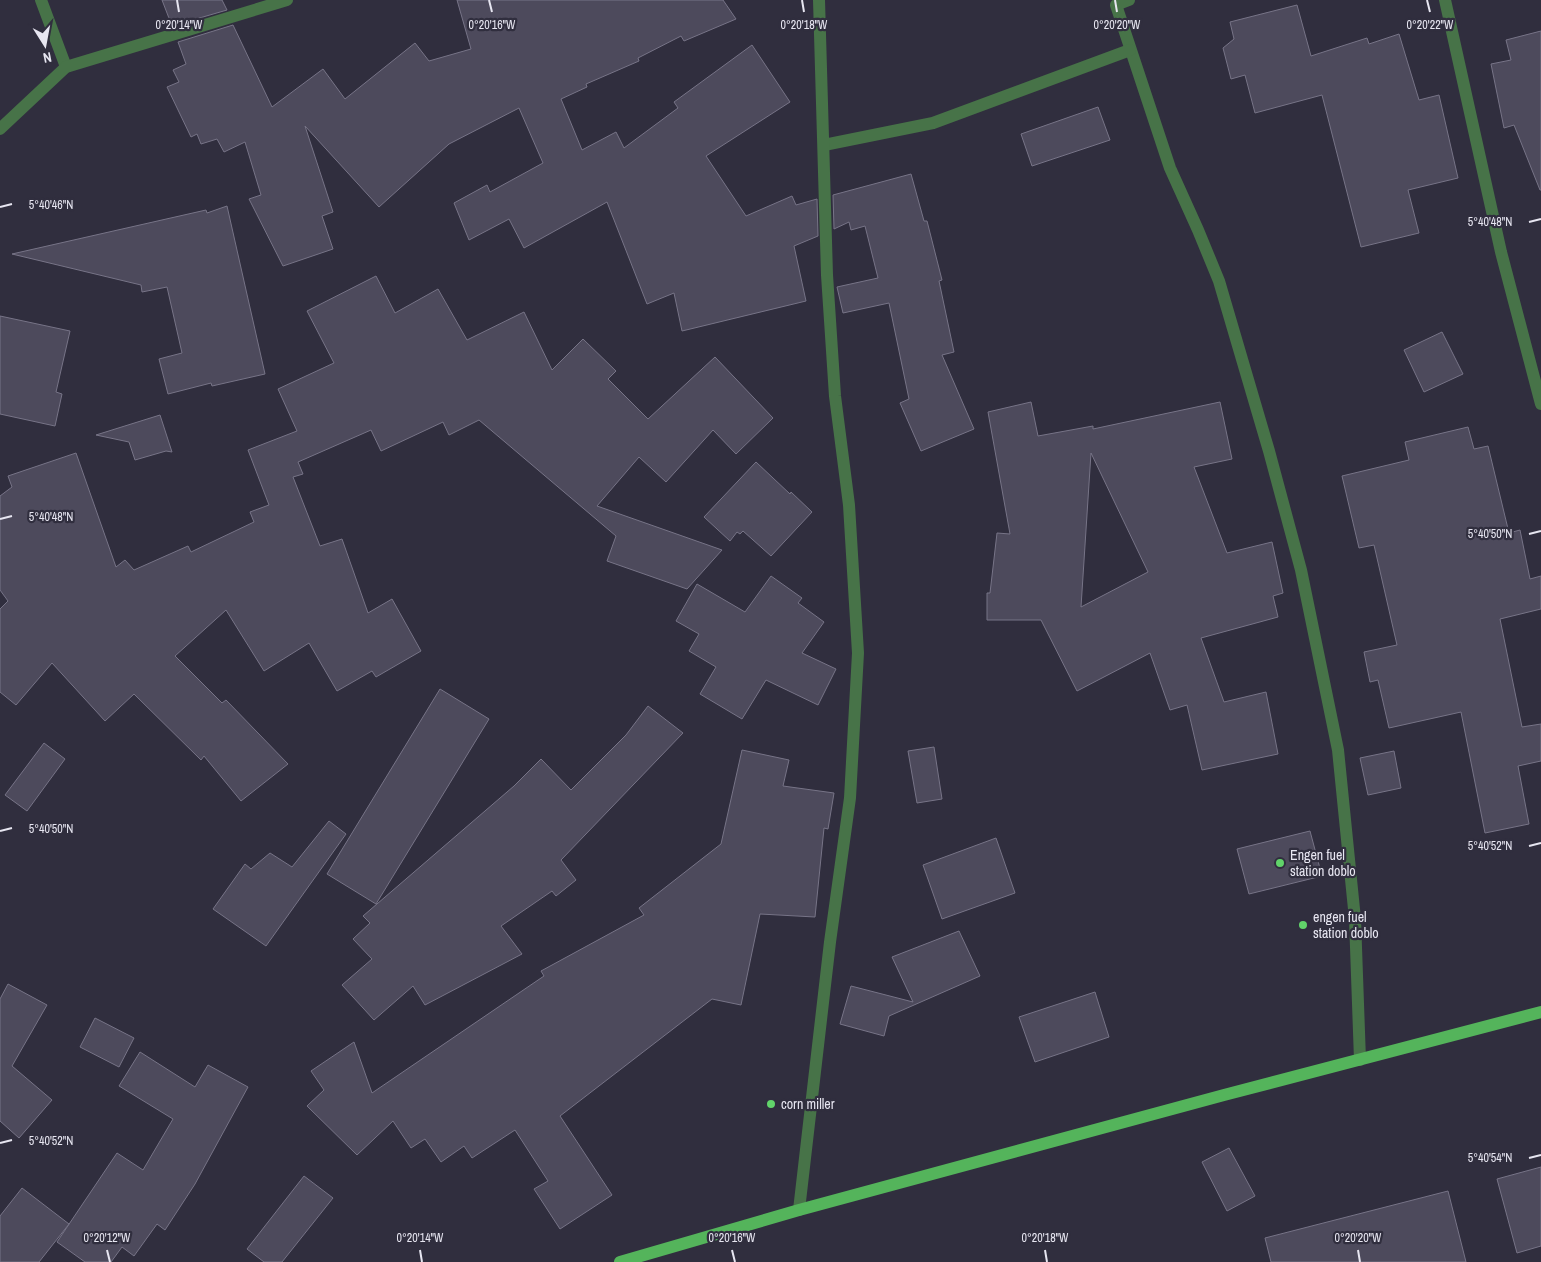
<svg xmlns="http://www.w3.org/2000/svg" width="1541" height="1262" font-family="'Archivo Narrow',sans-serif">
	<rect width="100%" height="100%" fill="#302e3e"/>
	<g fill="#4d4a5c" stroke="#777487" fill-rule="evenodd">
		<polygon points="162,0 222,0 227,10 172,26"/>
		<polygon points="457,0 723,0 736,19 684,41 681,36 638,58 639,61 586,84 587,87 561,99 582,150 616,132 624,148 678,108 674,102 752,45 790,102 706,156 746,216 792,196 796,205 817,199 818,236 794,246 806,301 682,331 674,293 647,304 607,202 524,248 509,219 469,240 454,203 487,185 490,192 543,163 519,108 449,144 379,207 305,126 333,212 322,216 333,249 283,266 249,199 261,195 245,142 224,152 217,139 201,144 197,134 191,137 167,87 179,82 173,70 186,64 178,42 233,25 272,107 323,69 345,99 415,43 429,61 471,49"/>
		<polygon points="1297,5 1311,56 1367,38 1369,44 1399,34 1419,100 1439,95 1458,178 1408,190 1419,233 1361,247 1322,95 1255,113 1245,75 1231,79 1223,48 1234,39 1230,22"/>
		<polygon points="1541,31 1541,190 1540,190 1514,125 1504,128 1491,64 1511,60 1506,40"/>
		<polygon points="1098,107 1110,140 1032,166 1021,134"/>
		<polygon points="911,174 924,221 927,221 942,280 939,281 954,352 942,355 974,429 921,451 900,403 909,399 889,303 843,313 837,287 878,278 865,226 851,230 849,222 834,229 833,195"/>
		<polygon points="227,206 265,374 212,386 211,383 168,394 159,359 182,353 167,287 142,292 141,285 12,254 206,210 207,213"/>
		<polygon points="376,276 395,313 438,289 467,340 524,312 552,370 583,339 616,371 608,379 648,419 715,357 773,418 736,454 713,430 666,482 639,457 597,506 722,550 687,589 607,561 616,536 479,420 449,435 443,422 381,451 371,430 298,462 303,474 293,477 320,546 342,539 368,613 392,599 421,651 376,677 372,671 337,691 309,643 264,671 226,610 175,656 222,703 226,700 288,764 241,801 204,756 201,760 134,694 105,721 52,663 16,705 0,692 0,609 8,601 0,590 0,496 12,487 8,476 76,453 116,567 125,560 134,570 188,546 191,552 254,522 250,512 269,505 248,450 297,431 278,389 334,363 307,311"/>
		<polygon points="0,316 70,331 56,392 62,394 55,426 0,414"/>
		<polygon points="1442,332 1463,374 1424,392 1404,350"/>
		<path d="M1031 402 1038 436 1093 426V429L1220 402 1232 459 1194 467 1227 553 1272 542 1283 593 1273 596 1278 617 1201 638 1224 702 1266 692 1278 754 1202 770 1187 705 1170 710 1150 653 1077 691 1041 620H987V593H990L997 533 1010 534 988 412ZM1091 453 1148 572 1081 607Z"/>
		<polygon points="160,415 172,452 166,451 135,460 129,442 96,435"/>
		<polygon points="1468,427 1474,449 1488,446 1509,533 1520,530 1530,579 1541,576 1541,609 1500,619 1522,727 1541,724 1541,761 1518,766 1529,824 1485,833 1461,712 1389,728 1378,680 1370,682 1364,652 1397,645 1374,545 1359,548 1342,476 1409,460 1405,442"/>
		<polygon points="756,462 790,494 791,492 812,512 771,556 743,531 740,534 737,532 730,541 704,517"/>
		<polygon points="771,576 802,598 798,603 824,622 802,653 836,669 818,705 766,680 742,719 700,694 716,667 689,651 699,634 676,621 697,584 745,612"/>
		<polygon points="440,689 489,719 376,904 327,874"/>
		<polygon points="648,706 683,733 561,860 576,880 556,896 552,891 501,926 522,954 425,1005 413,986 374,1020 342,985 372,959 353,939 370,923 363,916 514,786 541,759 571,790 626,735"/>
		<polygon points="44,743 65,759 27,811 5,795"/>
		<polygon points="934,747 942,799 917,803 908,751"/>
		<polygon points="742,750 789,760 783,786 834,793 828,829 824,828 815,917 760,914 741,1005 712,999 560,1116 612,1195 560,1229 534,1189 548,1181 515,1130 472,1158 464,1146 441,1162 425,1139 411,1148 393,1121 357,1155 307,1106 324,1090 311,1071 354,1042 372,1093 544,976 541,971 644,915 639,908 721,844"/>
		<polygon points="1394,751 1401,788 1368,795 1360,758"/>
		<polygon points="329,821 346,834 266,946 213,909 245,864 251,869 270,853 292,867"/>
		<polygon points="1310,831 1322,876 1249,894 1237,849"/>
		<polygon points="996,838 1015,893 942,919 923,865"/>
		<polygon points="959,931 980,976 889,1016 884,1036 840,1024 851,986 913,1002 892,957"/>
		<polygon points="8,984 47,1005 12,1066 52,1100 19,1138 0,1121 0,999"/>
		<polygon points="1095,992 1109,1037 1035,1062 1019,1017"/>
		<polygon points="95,1018 134,1038 119,1067 80,1047"/>
		<polygon points="140,1052 195,1087 208,1065 248,1087 195,1184 165,1230 157,1224 134,1256 122,1247 111,1262 85,1262 57,1242 117,1153 143,1170 173,1119 119,1086"/>
		<polygon points="1229,1148 1255,1196 1227,1211 1202,1162"/>
		<polygon points="1541,1167 1541,1246 1517,1253 1497,1179"/>
		<polygon points="304,1176 333,1198 282,1262 264,1262 247,1249"/>
		<polygon points="22,1188 69,1224 39,1262 0,1262 0,1216"/>
		<polygon points="1448,1191 1466,1262 1271,1262 1265,1238"/>
	</g>
	<g fill="none" stroke-linecap="round" stroke-linejoin="round">
		<g stroke="#477348" stroke-width="12">
			<polyline points="41,0 66,67"/>
			<polyline points="1129,0 1116,5 1170,168 1198,230 1219,281 1269,451 1301,570 1338,750 1355,919 1360,1060"/>
			<polyline points="1445,0 1501,252 1541,404"/>
			<polyline points="0,129 66,67 287,0"/>
			<polyline points="824,145 933,123 1130,50"/>
			<polyline points="799,1210 830,942 850,798 858,653 849,505 835,396 827,275 819,0"/>
		</g>
		<polyline stroke="#54b45b" stroke-width="12" points="620,1262 799,1210 1224,1095 1541,1012"/>
	</g>
	<path fill="none" stroke="#e7e6f1" stroke-width="2" d="M177 0 179 12M489 0 492 12M802 0 804 12M1115 0 1117 12M1427 0 1430 12M0 207 12 204M1529 222 1541 219M0 519 12 516M1529 534 1541 531M0 831 12 828M1529 846 1541 843M0 1143 12 1140M1529 1158 1541 1155M107 1250 110 1262M420 1250 422 1262M732 1250 735 1262M1045 1250 1047 1262M1358 1250 1360 1262"/>
	<g fill="#61d46a" stroke="#302e3e" stroke-width="2">
		<circle cx="1280" cy="863" r="5"/>
		<circle cx="1303" cy="925" r="5"/>
		<circle cx="771" cy="1104" r="5"/>
	</g>
	<g text-anchor="middle" stroke-width="4.5" stroke-linejoin="round" paint-order="stroke">
		<g font-size="14" fill="#e7e6f1" stroke="#302e3e" text-anchor="start">
			<text x="1290" y="860">Engen fuel<tspan x="1290" dy="16">station doblo</tspan></text>
			<text x="1313" y="922">engen fuel<tspan x="1313" dy="16">station doblo</tspan></text>
			<text x="781" y="1109">corn miller</text>
		</g>
	</g>
	<g font-size="12" text-anchor="middle" fill="#e7e6f1" stroke="#302e3e" stroke-width="4.5" stroke-linejoin="round" paint-order="stroke">
		<text x="179" y="29">0°20'14"W</text>
		<text x="492" y="29">0°20'16"W</text>
		<text x="804" y="29">0°20'18"W</text>
		<text x="1117" y="29">0°20'20"W</text>
		<text x="1430" y="29">0°20'22"W</text>
		<text x="51" y="209">5°40'46"N</text>
		<text x="1490" y="226">5°40'48"N</text>
		<text x="51" y="521">5°40'48"N</text>
		<text x="1490" y="538">5°40'50"N</text>
		<text x="51" y="833">5°40'50"N</text>
		<text x="1490" y="850">5°40'52"N</text>
		<text x="51" y="1145">5°40'52"N</text>
		<text x="1490" y="1162">5°40'54"N</text>
		<text x="107" y="1242">0°20'12"W</text>
		<text x="420" y="1242">0°20'14"W</text>
		<text x="732" y="1242">0°20'16"W</text>
		<text x="1045" y="1242">0°20'18"W</text>
		<text x="1358" y="1242">0°20'20"W</text>
	</g>
	<g transform="translate(45 45) rotate(169)" stroke="#302e3e" stroke-width="4" paint-order="stroke">
	<path d="M0-4L9 19L0 12L-9 19Z" fill="#e7e6f1"/>
	<text y="-8" font-size="14" font-weight="bold" text-anchor="middle" fill="#e7e6f1">N</text>
	</g>
</svg>
